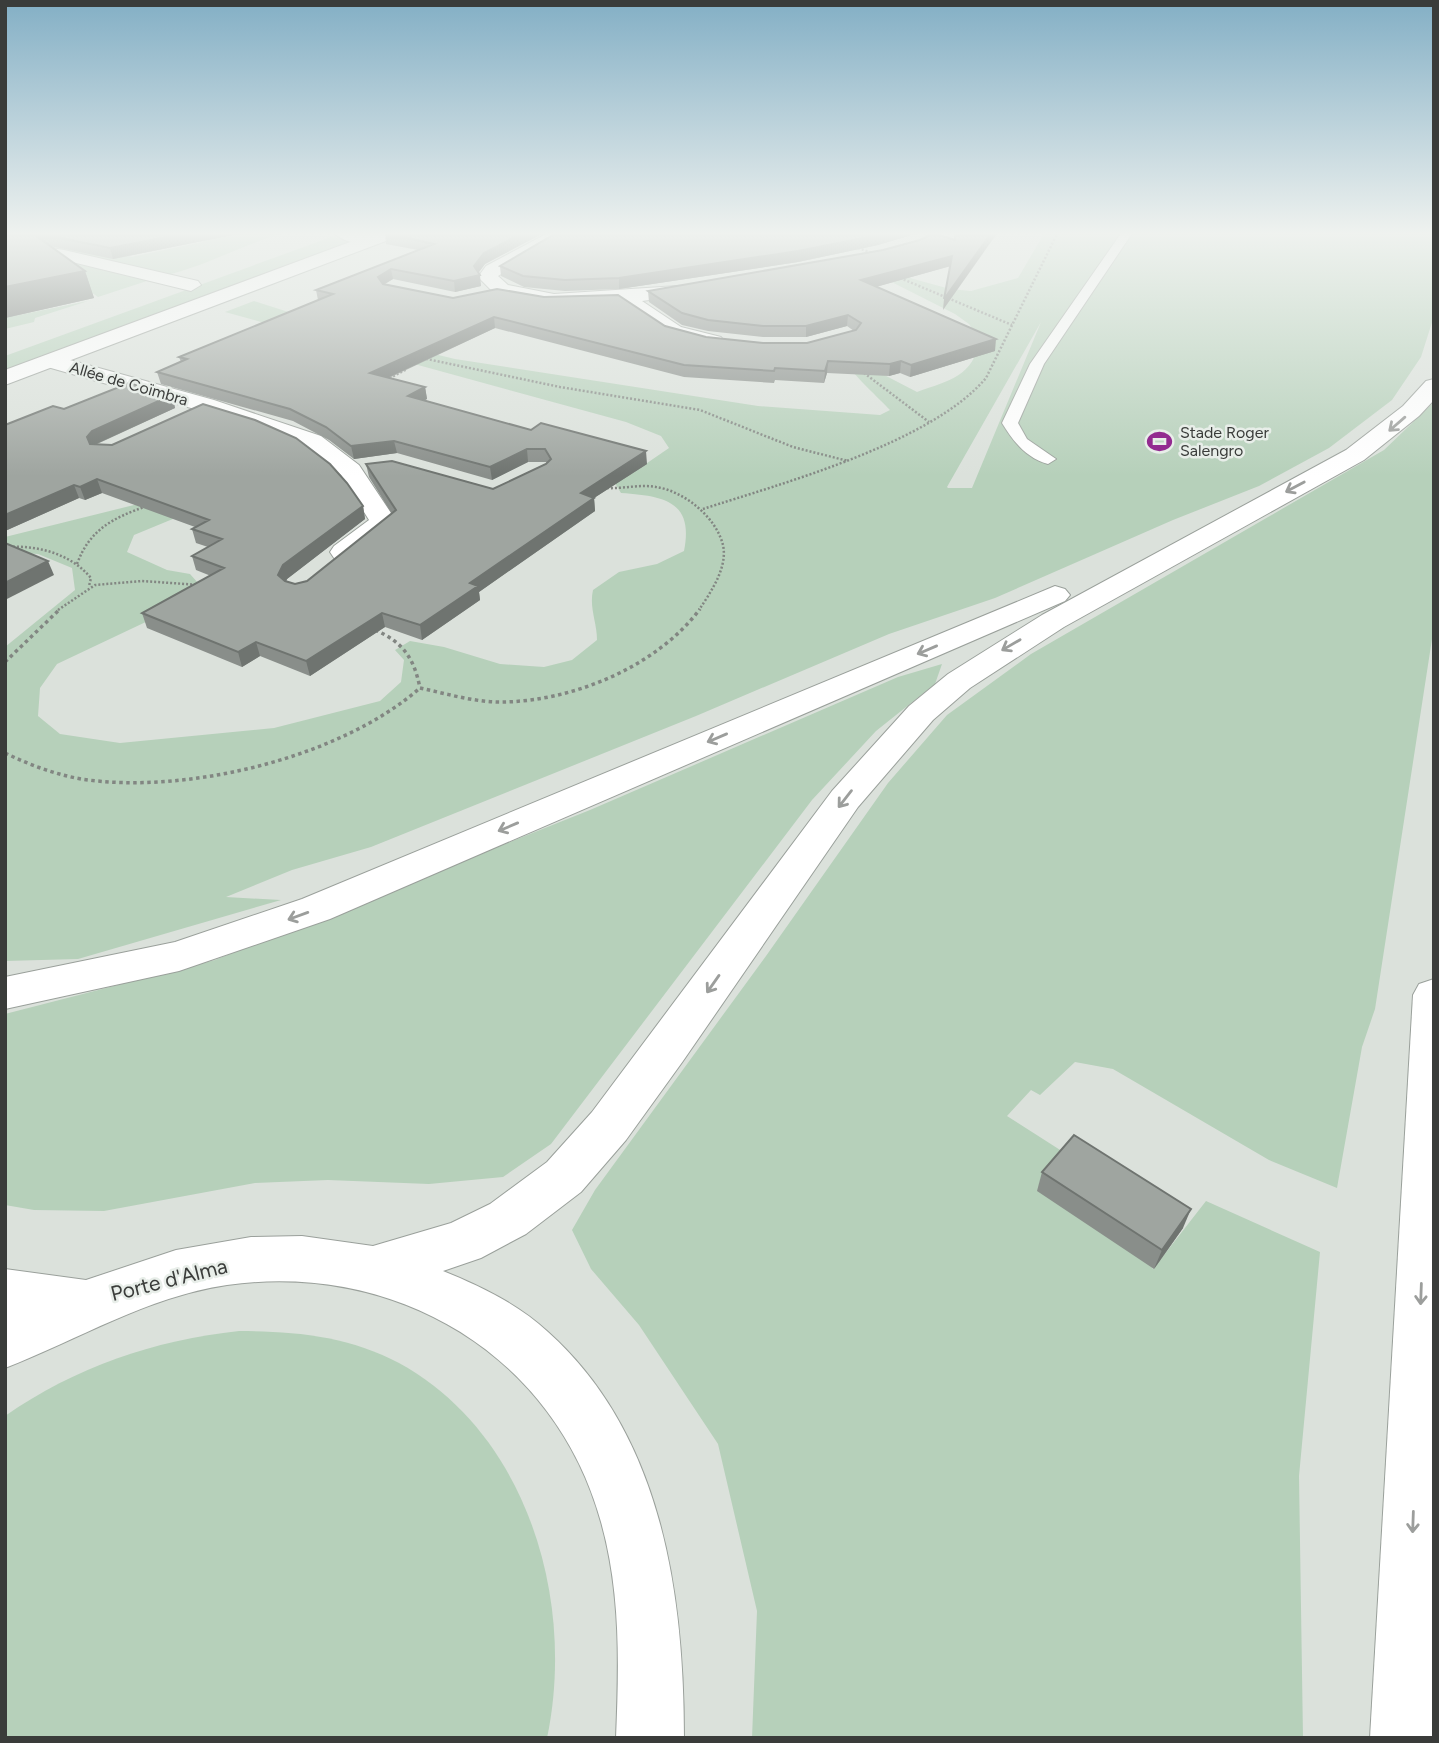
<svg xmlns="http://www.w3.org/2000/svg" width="1439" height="1743" font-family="Figtree,sans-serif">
	<rect width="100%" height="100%" fill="#dbe1db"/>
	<g fill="#b6d0ba" fill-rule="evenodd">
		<path d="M91 232 131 257 203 242 188 232H288C247 242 209 265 167 275 151 279 39 250 14 245Z"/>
		<path d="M1045 232H1434V316L1421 357 1392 400 1329 448 1259 486 1173 520 995 598 889 634 696 716 371 847 292 870 226 897 281 900 78 959 5 961V647L75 590 72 568 38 554 5 552V537L138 504 197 509 134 535 127 552 167 570 190 574 207 593 57 664 40 688 38 716 60 734 120 743 274 728 380 701 401 682 404 660 395 650 410 641 444 647 500 664 544 667 572 660 597 640C597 622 589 608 593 590L619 572 657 564 684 551C694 501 664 496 621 493L613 480 634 472 669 448 661 436 626 422 225 312 254 301 376 340 455 359 758 406 880 415 890 410C877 396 844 367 840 352L917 392C950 380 973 377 980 339L969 324 955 314 852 262 950 289 971 291 1018 278ZM1041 322 972 488H948L947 487Z"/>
		<polygon points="331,237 357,242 5,372 5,356"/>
		<polygon points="5,248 153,279 98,297 59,269"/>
		<polygon points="88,301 35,318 34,322 5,329 5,309 14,316"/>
		<polygon points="1434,402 1434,626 1375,1009 1362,1047 1337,1188 1269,1160 1113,1069 1075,1062 1040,1095 1031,1090 1007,1116 1068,1155 1153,1269 1206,1201 1320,1252 1299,1476 1303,1738 752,1738 757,1611 718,1444 639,1325 591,1269 572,1230 595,1190 766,956 888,783 947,715 1031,654 1384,450"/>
		<polygon points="942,664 935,684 876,731 812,800 551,1144 503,1177 429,1184 328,1180 255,1183 104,1211 34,1210 5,1205 5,1014 215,960 590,810 898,677"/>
		<path d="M239 1331C294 1331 349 1336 399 1363 527 1433 576 1600 547 1738H5V1416C75 1367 155 1340 239 1331Z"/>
	</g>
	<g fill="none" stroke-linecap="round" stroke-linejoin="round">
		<defs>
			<path id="service" d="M1122 232H1133L1044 364 1018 423 1027 439 1056 459 1048 464C1026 458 1013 441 1002 423L1030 364Z"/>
			<g id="minor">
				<path d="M333 232 378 233 387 238C375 250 344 244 333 232Z"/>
				<polygon points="550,232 572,232 498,276 508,285 554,294 708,284 711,288 708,292 642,301 681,327 721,337 724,341 714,347 667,335 619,303 554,306 525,303 495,294 478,277 486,266"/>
				<polygon points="5,241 64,250 198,281 201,285 191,291 64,260 5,251"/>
				<path d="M52 355 214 400 321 436 359 465 397 522C386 539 355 563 334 558L330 552 334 546 369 520 341 475 303 446 198 410 44 366 41 361 44 356Z"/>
			</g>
			<polygon id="tertiary" points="377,232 402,232 399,236 5,385 5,370"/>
			<g id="trunk">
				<path d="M1434 379V400L1419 416 1364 460 1064 627 970 688 933 720 858 807 683 1061 626 1140 581 1192 526 1234 481 1258 443 1271C480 1286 518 1304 548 1332 662 1434 684 1594 684 1738H616C619 1666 621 1593 601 1522 555 1355 396 1261 227 1285 146 1297 80 1339 5 1368V1269L86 1280 176 1250 251 1237 302 1236 373 1246 451 1223 490 1204 547 1162 592 1112 832 791 909 706 948 674 1042 615 1346 450 1403 406 1426 381Z"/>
				<polygon points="1055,586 1065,589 1070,595 1065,601 330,919 179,971 5,1009 5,977 175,942 302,899"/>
				<polygon points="1434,979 1434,1738 1370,1738 1413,995 1419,984"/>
			</g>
		</defs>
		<use href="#service" stroke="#9aa09b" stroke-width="2"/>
		<use href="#minor" stroke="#9aa09b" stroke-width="2"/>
		<use href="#tertiary" stroke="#9aa09b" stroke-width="2"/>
		<use href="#trunk" stroke="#9aa09b" stroke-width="2"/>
		<g stroke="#828682" stroke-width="2.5" stroke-dasharray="2 2" stroke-linecap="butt">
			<polyline points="858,248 872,253"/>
			<polyline points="900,278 1012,325"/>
			<polyline points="422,358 560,387 700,410 793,447 848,461"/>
			<polyline points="864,373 929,422"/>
			<polyline points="386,380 407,369"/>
			<path d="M607 488C623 489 640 484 656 487 684 491 716 517 723 545 728 568 710 593 699 610"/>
			<path d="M703 509C783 483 931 443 986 378L1058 232"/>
			<path d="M5 547C37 545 70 553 91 578L89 586"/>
			<path d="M77 564C90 529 113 518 147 506"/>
			<polyline points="58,610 95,585 142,581 200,585"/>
		</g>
		<g stroke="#828682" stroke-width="3.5" stroke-dasharray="3.5 3.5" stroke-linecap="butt">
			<path d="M375 630C403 642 414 658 420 688"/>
			<polyline points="5,662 60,609"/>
			<path d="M420 688C448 694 477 703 505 702 576 700 657 666 700 609"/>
			<path d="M5 753C30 765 54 774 81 779 186 795 340 758 420 688"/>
		</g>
		<use href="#service" fill="#fff" fill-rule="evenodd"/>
		<use href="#minor" fill="#fff" fill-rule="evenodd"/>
		<use href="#tertiary" fill="#fff" fill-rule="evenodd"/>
		<use href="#trunk" fill="#fff" fill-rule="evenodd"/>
	</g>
	<g fill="#898e8a">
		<polygon points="5,232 247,232 113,259 50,246 85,271 94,298 5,318"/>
		<polygon points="388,232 545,232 485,264 478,273 481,286 455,292 393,279 385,284 453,298 665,326 706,337 763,343 807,343 854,331 847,326 806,337 763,337 708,331 682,325 649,302 648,291 955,240 943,310 950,266 876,287 995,351 910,377 900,373 889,376 827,373 824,383 775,380 774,383 684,377 495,328 389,378 425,387 427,399 424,400 647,464 594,498 595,511 479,592 480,600 422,640 385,627 310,676 260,656 242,667 147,628 142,613 211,576 196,570 192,556 208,547 196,543 192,529 195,527 102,493 85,500 79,498 5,531 5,425 64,409 172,395 175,408 95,445 363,506 365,519 287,579 286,582 295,584 307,581 392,514 369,477 366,464 493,489 547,463 546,462 528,462 492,480 397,453 354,459 329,440 293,421 161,384 157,372 181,362 179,357 318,300 316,290 418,250 386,244 385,233"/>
		<polygon points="558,232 918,232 918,233 878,245 798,262 619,289 565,291 524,287 501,276 500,266"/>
		<polygon points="1042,1172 1183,1228 1154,1269 1037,1191"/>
	</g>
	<g fill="#6f7470">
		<polygon points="193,232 247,232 113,259 110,248"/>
		<polygon points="525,232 545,232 485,264 476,276 480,275 481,286 455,292 454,281 474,266 484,253"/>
		<polygon points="890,232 918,232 918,233 878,245 798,262 619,289 619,278"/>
		<polygon points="992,232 998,232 943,310 944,299"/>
		<polygon points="952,256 951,266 861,291 861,280"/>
		<polygon points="391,269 393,279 379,287 378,277"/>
		<polygon points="85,271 94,298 5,318 5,287"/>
		<polygon points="848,315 847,326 806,337 806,326"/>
		<polygon points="494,317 495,328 372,385 370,373"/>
		<polygon points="996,339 995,351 910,377 911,365"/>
		<polygon points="828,361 827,373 824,383 825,371"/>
		<polygon points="901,361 900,373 889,376 890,364"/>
		<polygon points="425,387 427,399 410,408 408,396"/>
		<polygon points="172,395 175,408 96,444 92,450 87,437 92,431"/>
		<polygon points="394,441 397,453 354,459 351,446"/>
		<polygon points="527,449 528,462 492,480 490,467"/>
		<polygon points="646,451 647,464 594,498 595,511 479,592 480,600 422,640 420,625 470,583 581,493"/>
		<polygon points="97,479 102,493 85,500 80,487"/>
		<polygon points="74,485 79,498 5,531 5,515"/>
		<polygon points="363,506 365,519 287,579 282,589 278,575 283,565"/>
		<polygon points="48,561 54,575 5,600 5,583"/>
		<polygon points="382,613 385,627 310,676 306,661"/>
		<polygon points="256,642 260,656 242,667 238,652"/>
		<polygon points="1191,1209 1183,1228 1154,1269 1162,1250"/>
	</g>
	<g fill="#9fa5a0" stroke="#6f7470" stroke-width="2">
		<polygon points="5,232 23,232 32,233 85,271 5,287"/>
		<polygon points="31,232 193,232 110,248"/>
		<polygon points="388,232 525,232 484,253 474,266 480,275 454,281 391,269 378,277 383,284 453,298 497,289 544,297 618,295 665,326 706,337 763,343 807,343 856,330 861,323 848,315 806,326 763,326 708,320 682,313 648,291 883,250 920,240 933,233 955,240 956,232 992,232 944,299 952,256 861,280 996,339 911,365 901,361 890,364 828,361 825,371 775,368 774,371 684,365 494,317 370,373 425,387 408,396 531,430 541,423 646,451 581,493 594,498 470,583 478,586 420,625 382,613 306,661 256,642 238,652 142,613 224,568 192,556 222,539 192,529 209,520 97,479 80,487 74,485 5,515 5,425 53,406 64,409 129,383 172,395 92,431 87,437 90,444 112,445 203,404 255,420 296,438 330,464 347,483 363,506 283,565 278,575 285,581 295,584 307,581 396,510 366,464 392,461 493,489 546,464 551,459 545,449 527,449 490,467 394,441 351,446 326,427 290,409 157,372 187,359 179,357 333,294 316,290 434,244 385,233"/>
		<polygon points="558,232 890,232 879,235 798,251 619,278 565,280 523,276 500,266"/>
		<polygon points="5,543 48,561 5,583"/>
		<polygon points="1074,1135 1191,1209 1162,1250 1042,1172"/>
	</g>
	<defs><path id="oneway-shaft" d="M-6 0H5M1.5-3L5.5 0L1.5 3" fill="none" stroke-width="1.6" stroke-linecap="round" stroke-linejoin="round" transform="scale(1.75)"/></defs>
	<g stroke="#9c9e9c">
		<use href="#oneway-shaft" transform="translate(1397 424) rotate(139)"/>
		<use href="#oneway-shaft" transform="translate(1295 487) rotate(152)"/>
		<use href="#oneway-shaft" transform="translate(1011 645) rotate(150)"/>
		<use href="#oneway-shaft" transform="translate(927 650) rotate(157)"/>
		<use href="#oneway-shaft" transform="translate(717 738) rotate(157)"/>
		<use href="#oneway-shaft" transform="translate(845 799) rotate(128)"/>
		<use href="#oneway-shaft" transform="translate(508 827) rotate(157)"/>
		<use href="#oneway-shaft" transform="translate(298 916) rotate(160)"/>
		<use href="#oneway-shaft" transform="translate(713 984) rotate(125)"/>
		<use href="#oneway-shaft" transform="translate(1421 1294) rotate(92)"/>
		<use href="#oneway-shaft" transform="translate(1413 1522) rotate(92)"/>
	</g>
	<linearGradient id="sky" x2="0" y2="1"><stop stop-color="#83afc5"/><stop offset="0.49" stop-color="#eff2ef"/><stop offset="1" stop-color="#eff2ef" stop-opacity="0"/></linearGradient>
	<rect width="1439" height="476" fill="url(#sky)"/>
	<defs>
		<symbol id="stadium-bare" viewBox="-9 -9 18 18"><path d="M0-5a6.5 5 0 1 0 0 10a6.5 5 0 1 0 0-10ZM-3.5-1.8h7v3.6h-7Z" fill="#932b90" stroke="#e8eee9" stroke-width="2.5" paint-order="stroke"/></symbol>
	</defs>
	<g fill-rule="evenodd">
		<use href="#stadium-bare" x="1142" y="424" width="35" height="35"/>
	</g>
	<g text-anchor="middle" stroke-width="5" stroke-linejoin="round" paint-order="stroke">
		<g font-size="16" fill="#3a3c3a" stroke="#e8eee9">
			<text transform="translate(129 383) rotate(16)" y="6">Allée de Coïmbra</text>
		</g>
		<g font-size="16" fill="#3a3c3a" stroke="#e8eee9" text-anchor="start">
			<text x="1180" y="438">Stade Roger<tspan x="1180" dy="18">Salengro</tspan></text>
		</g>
		<g font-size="21" fill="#3a3c3a" stroke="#e8eee9">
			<text transform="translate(169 1280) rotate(-14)" y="7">Porte d'Alma</text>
		</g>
	</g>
	<rect width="1439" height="1743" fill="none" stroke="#3a3c3a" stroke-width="14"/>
</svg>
